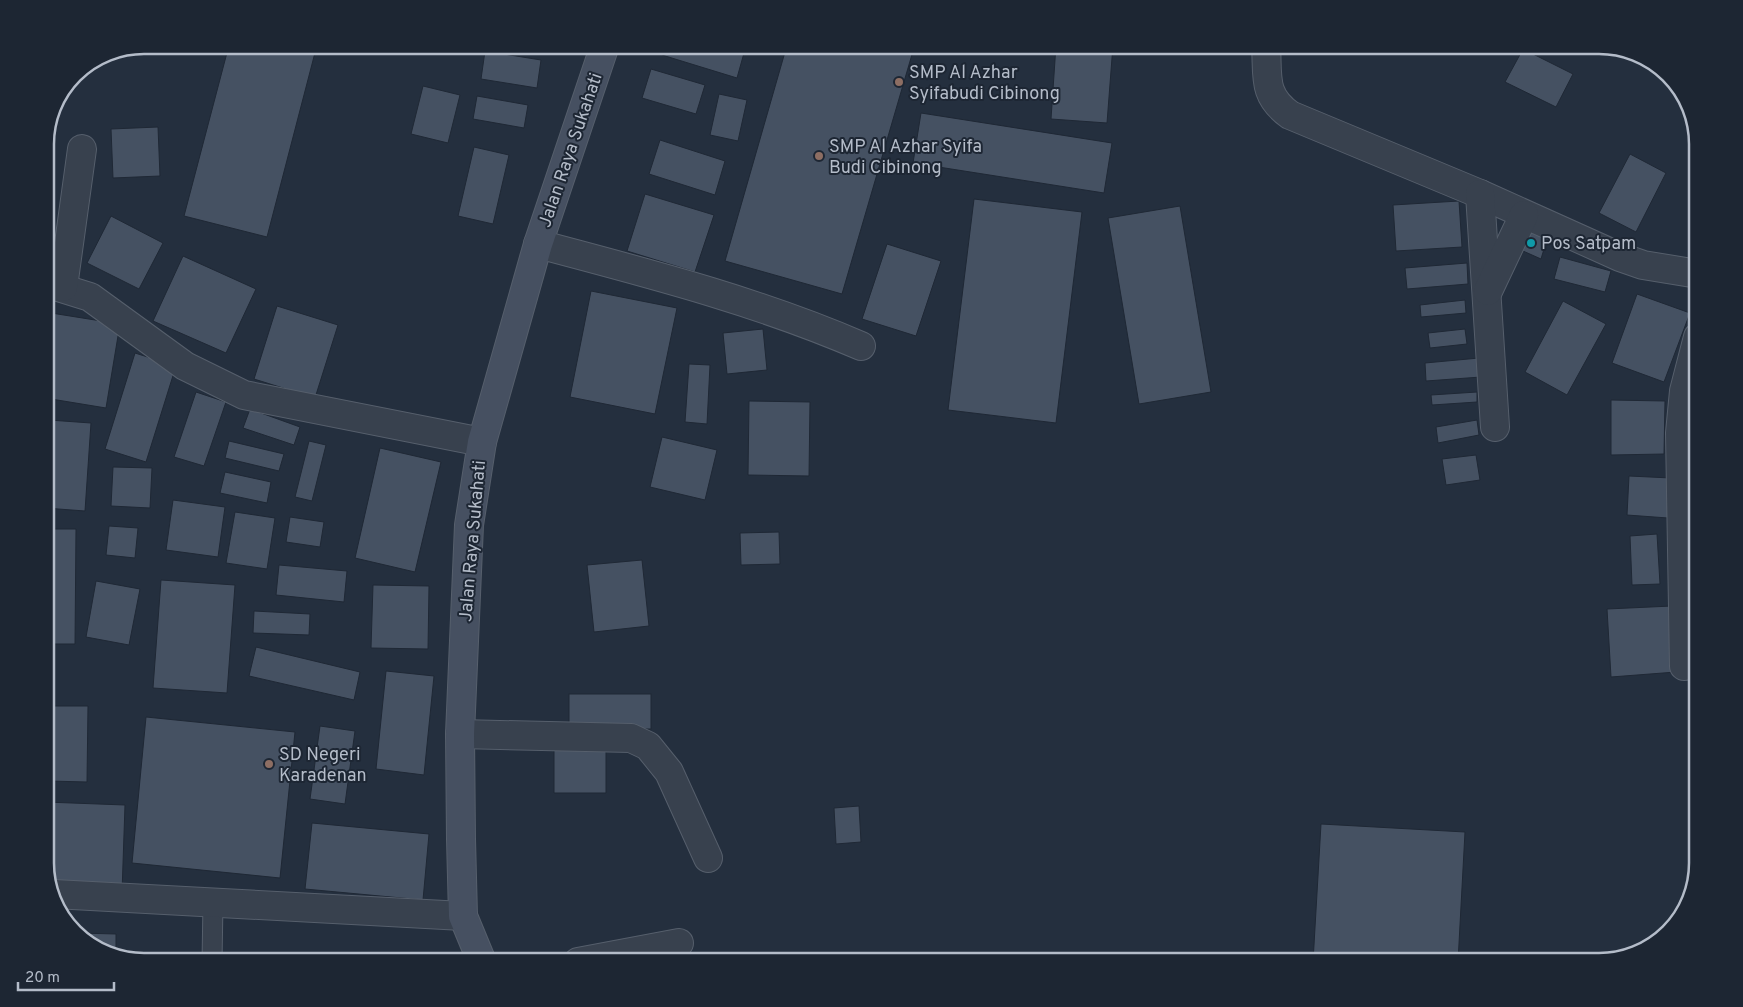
<svg xmlns="http://www.w3.org/2000/svg" width="1743" height="1007" font-family="Overpass,sans-serif">
	<rect width="100%" height="100%" fill="#242f3e"/>
	<g fill="#455162" stroke="#1f2835">
		<polygon points="229,45 317,45 267,237 184,216"/>
		<polygon points="666,45 719,45 744,53 737,78 662,55"/>
		<polygon points="787,45 893,45 913,51 842,294 725,261"/>
		<polygon points="1056,45 1113,45 1107,123 1051,119"/>
		<polygon points="1523,49 1573,74 1556,107 1505,82"/>
		<polygon points="485,51 541,60 537,88 481,79"/>
		<polygon points="651,69 705,85 696,114 642,98"/>
		<polygon points="423,86 460,95 448,143 411,134"/>
		<polygon points="719,94 747,100 738,141 710,135"/>
		<polygon points="477,96 528,105 524,128 473,119"/>
		<polygon points="921,113 1112,143 1104,193 913,163"/>
		<polygon points="158,127 160,176 113,178 111,129"/>
		<polygon points="660,140 725,161 715,195 649,174"/>
		<polygon points="474,147 509,155 493,224 458,216"/>
		<polygon points="1630,154 1666,173 1636,232 1599,213"/>
		<polygon points="645,194 714,215 695,272 627,251"/>
		<polygon points="974,199 1082,212 1056,423 948,410"/>
		<polygon points="1459,201 1462,247 1396,251 1393,205"/>
		<polygon points="1180,206 1211,392 1139,404 1108,218"/>
		<polygon points="111,216 163,243 139,289 87,263"/>
		<polygon points="1522,229 1535,231 1547,239 1541,259 1514,247"/>
		<polygon points="887,244 941,261 916,336 862,319"/>
		<polygon points="183,256 256,289 226,353 153,321"/>
		<polygon points="1560,257 1611,271 1605,292 1554,279"/>
		<polygon points="1467,263 1468,284 1407,289 1405,268"/>
		<polygon points="591,291 677,308 655,414 570,397"/>
		<polygon points="1637,294 1690,313 1664,382 1612,363"/>
		<polygon points="1465,300 1466,313 1421,317 1420,305"/>
		<polygon points="1563,301 1606,324 1567,395 1525,372"/>
		<polygon points="277,306 338,325 315,398 254,379"/>
		<polygon points="45,312 120,324 106,408 45,398"/>
		<polygon points="763,329 767,370 727,374 723,333"/>
		<polygon points="1465,329 1467,344 1430,348 1428,333"/>
		<polygon points="135,353 176,366 146,462 105,449"/>
		<polygon points="1479,358 1481,377 1426,381 1425,363"/>
		<polygon points="689,364 710,365 707,424 685,422"/>
		<polygon points="196,392 226,402 204,466 174,457"/>
		<polygon points="1477,392 1477,402 1432,405 1431,395"/>
		<polygon points="1611,400 1665,401 1664,454 1611,455"/>
		<polygon points="749,401 810,402 809,476 748,475"/>
		<polygon points="250,409 300,427 294,445 243,428"/>
		<polygon points="49,420 91,423 85,511 45,508"/>
		<polygon points="1477,420 1479,435 1438,443 1436,427"/>
		<polygon points="662,437 717,450 705,500 650,487"/>
		<polygon points="229,441 284,454 279,471 225,458"/>
		<polygon points="309,441 326,445 312,501 295,497"/>
		<polygon points="380,448 441,462 415,572 355,558"/>
		<polygon points="1476,455 1480,480 1446,485 1442,459"/>
		<polygon points="113,467 152,468 150,508 111,506"/>
		<polygon points="225,472 271,482 267,503 220,493"/>
		<polygon points="1629,476 1671,478 1668,518 1627,515"/>
		<polygon points="173,500 225,507 218,557 166,550"/>
		<polygon points="235,512 275,518 267,569 226,563"/>
		<polygon points="290,517 324,522 320,547 286,542"/>
		<polygon points="109,526 138,528 135,558 106,555"/>
		<polygon points="52,529 76,529 75,644 50,644"/>
		<polygon points="779,532 780,564 741,565 740,533"/>
		<polygon points="1657,534 1660,584 1632,585 1630,536"/>
		<polygon points="642,560 649,626 594,632 587,565"/>
		<polygon points="279,565 347,571 344,602 276,595"/>
		<polygon points="161,580 235,585 227,693 153,688"/>
		<polygon points="96,581 140,589 129,645 86,637"/>
		<polygon points="373,585 429,586 428,649 371,648"/>
		<polygon points="1672,606 1676,672 1611,677 1607,609"/>
		<polygon points="254,611 310,614 309,635 253,633"/>
		<polygon points="256,647 360,672 354,700 249,676"/>
		<polygon points="386,671 434,676 424,775 376,769"/>
		<rect x="569" y="694" width="82" height="35"/>
		<polygon points="51,706 88,706 87,782 49,781"/>
		<polygon points="146,717 295,732 280,878 132,863"/>
		<polygon points="320,726 355,731 345,804 310,799"/>
		<polygon points="554,750 606,751 606,793 554,793"/>
		<polygon points="45,802 125,805 122,893 52,890 45,869"/>
		<polygon points="859,806 861,842 836,844 834,808"/>
		<polygon points="312,823 429,834 423,900 305,889"/>
		<polygon points="1321,824 1465,832 1458,962 1313,962"/>
		<polygon points="78,933 116,934 116,954 95,949"/>
	</g>
	<g fill="none" stroke-linecap="round" stroke-linejoin="round">
		<defs>
			<polyline id="service" points="212,962 213,902"/>
			<g id="minor">
				<path d="M1266 45C1268 76 1262 95 1290 115L1480 194 1620 257 1643 265 1698 274"/>
				<polyline points="1480,194 1495,427"/>
				<path d="M538 244C647 273 757 301 861 346"/>
				<polyline points="45,283 90,297 185,366 244,395 482,442"/>
				<polyline points="63,287 82,149"/>
				<polyline points="1488,291 1524,215"/>
				<polyline points="1684,666 1680,433 1684,391 1698,337"/>
				<polyline points="460,734 631,738 648,746 669,772 708,858"/>
				<polyline points="54,894 463,916"/>
				<polyline points="578,962 679,943"/>
			</g>
			<polyline id="secondary" points="482,962 463,916 461,839 460,734 469,525 482,442 538,244 605,45"/>
		</defs>
		<use href="#service" stroke="#565f6c" stroke-width="21"/>
		<use href="#minor" stroke="#565f6c" stroke-width="30"/>
		<use href="#secondary" stroke="#565f6c" stroke-width="30"/>
		<use href="#service" stroke="#38414e" stroke-width="19"/>
		<use href="#minor" stroke="#38414e" stroke-width="28"/>
		<use href="#secondary" stroke="#465061" stroke-width="28"/>
	</g>
	<g fill="#8d6e63" stroke="#1d2633" stroke-width="2">
		<circle cx="899" cy="82" r="5"/>
		<circle cx="819" cy="156" r="5"/>
		<circle cx="269" cy="764" r="5"/>
	</g>
	<circle fill="#0f9aa8" stroke="#1d2633" stroke-width="2" cx="1531" cy="243" r="5"/>
	<g text-anchor="middle" stroke-width="4" stroke-linejoin="round" paint-order="stroke">
		<g font-size="18" fill="#b4bcc9" stroke="#1d2633" text-anchor="start">
			<text x="909" y="78">SMP Al Azhar<tspan x="909" dy="21">Syifabudi Cibinong</tspan></text>
			<text x="829" y="152">SMP Al Azhar Syifa<tspan x="829" dy="21">Budi Cibinong</tspan></text>
			<text x="1541" y="249">Pos Satpam</text>
			<text x="279" y="760">SD Negeri<tspan x="279" dy="21">Karadenan</tspan></text>
		</g>
		<g font-size="18" fill="#b4bcc9" stroke="#1d2633">
			<text transform="translate(570 150) rotate(-71)" y="6">Jalan Raya Sukahati</text>
			<text transform="translate(472 541) rotate(-85)" y="6">Jalan Raya Sukahati</text>
		</g>
	</g>
	<path d="M0 0H1743V1007H0ZM144 54H1599A90 90 0 0 1 1689 144V863A90 90 0 0 1 1599 953H144A90 90 0 0 1 54 863V144A90 90 0 0 1 144 54Z" fill="#1d2633" fill-rule="evenodd"/>
	<path fill="none" stroke="#b4bcc9" stroke-width="2.5" d="M144 54H1599A90 90 0 0 1 1689 144V863A90 90 0 0 1 1599 953H144A90 90 0 0 1 54 863V144A90 90 0 0 1 144 54Z"/>
	<path d="M18 982v8h96v-8" fill="none" stroke="#b4bcc9" stroke-width="2.5"/>
	<text x="25" y="982" font-size="15" fill="#b4bcc9" stroke="#1d2633" stroke-width="4" paint-order="stroke">20 m</text>
</svg>
